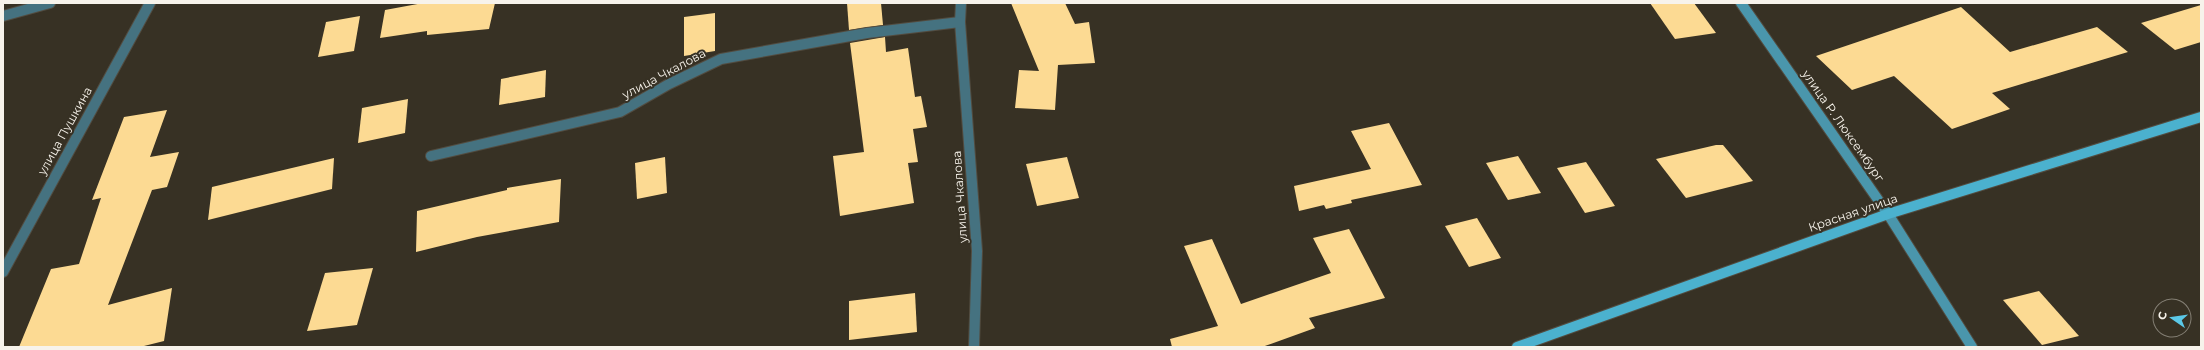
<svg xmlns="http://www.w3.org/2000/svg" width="2204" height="350" font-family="Montserrat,sans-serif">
	<rect width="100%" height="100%" fill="#373124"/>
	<g fill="#fcda93">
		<polygon points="423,3 495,3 489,29 427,35 427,31 380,38 385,10"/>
		<polygon points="847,3 881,3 883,25 849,30"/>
		<polygon points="1011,3 1065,3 1075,24 1089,22 1095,63 1058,65 1055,110 1015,108 1019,70 1039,71"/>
		<polygon points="1650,3 1694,3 1716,33 1675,39"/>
		<polygon points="2201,5 2201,42 2175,50 2141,23"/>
		<polygon points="1961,7 2010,52 2097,27 2128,52 1992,93 2010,109 1952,129 1894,76 1852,90 1816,56"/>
		<polygon points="715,13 715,51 684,56 684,17"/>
		<polygon points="360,16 354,51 318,57 326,22"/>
		<polygon points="885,37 886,52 908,48 915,97 921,96 927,127 913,129 918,162 908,163 914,203 840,216 833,156 864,152 850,43"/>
		<polygon points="546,70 545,97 499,105 501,79"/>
		<polygon points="408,99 405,133 358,143 362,108"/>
		<polygon points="167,110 150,157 179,152 167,187 152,190 108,305 172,288 164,341 140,347 19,347 51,269 79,264 101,198 92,200 124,117"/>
		<polygon points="1389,123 1422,185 1351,200 1352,203 1326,209 1324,205 1299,211 1294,186 1371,169 1351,131"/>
		<polygon points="1716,145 1723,145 1753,181 1686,198 1656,159"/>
		<polygon points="1518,156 1541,193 1508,200 1486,163"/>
		<polygon points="665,157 667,193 637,199 635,163"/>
		<polygon points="1067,157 1079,198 1037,206 1026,164"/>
		<polygon points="334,158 332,189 208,220 212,187"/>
		<polygon points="1586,162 1615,206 1585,213 1557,168"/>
		<polygon points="561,179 559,222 477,237 416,252 417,211 507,190 507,188"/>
		<polygon points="1477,218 1501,258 1469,267 1445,226"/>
		<polygon points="1349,229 1385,298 1309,318 1315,328 1262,347 1172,347 1170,339 1218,326 1184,246 1212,239 1241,304 1331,273 1313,238"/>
		<polygon points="373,268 357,325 307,331 325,273"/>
		<polygon points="2039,291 2079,336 2042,345 2003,300"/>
		<polygon points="915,293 917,332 849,340 849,301"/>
	</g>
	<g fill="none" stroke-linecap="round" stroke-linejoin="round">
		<defs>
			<g id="street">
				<polyline points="961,3 960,22 977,251 974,347"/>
				<polyline points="3,16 50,3"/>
				<polyline points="431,156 620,112 669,84 721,59 867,33 960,22"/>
				<polyline points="3,272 150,3"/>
			</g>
			<polyline id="secondary" points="1741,3 1888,214 1972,347"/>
			<polyline id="primary" points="1517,347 1888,214 2201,117"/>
		</defs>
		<use href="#street" stroke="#524c40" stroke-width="12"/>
		<use href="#secondary" stroke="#524c40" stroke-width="12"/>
		<use href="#primary" stroke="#524c40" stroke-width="12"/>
		<use href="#street" stroke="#457280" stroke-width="10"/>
		<use href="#secondary" stroke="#4a96ac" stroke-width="10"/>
		<use href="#primary" stroke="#4bb1ce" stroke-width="10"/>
	</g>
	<g text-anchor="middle" stroke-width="4" stroke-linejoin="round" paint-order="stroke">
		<g font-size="12" fill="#f7f3eb" stroke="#373124">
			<text transform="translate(664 74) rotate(-28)" y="4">улица Чкалова</text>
			<text transform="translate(1843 126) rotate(55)" y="4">улица Р. Люксембург</text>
			<text transform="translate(65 131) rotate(-61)" y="4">улица Пушкина</text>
			<text transform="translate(960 197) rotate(-94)" y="4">улица Чкалова</text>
			<text transform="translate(1853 213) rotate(-19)" y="4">Красная улица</text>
		</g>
	</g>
	<rect width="2204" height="350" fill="none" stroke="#f7f3eb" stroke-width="8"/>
	<g transform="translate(2172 318) rotate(283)"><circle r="19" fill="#373124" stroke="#847f74"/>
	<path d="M0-3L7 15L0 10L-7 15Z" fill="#5bc8e7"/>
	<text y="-6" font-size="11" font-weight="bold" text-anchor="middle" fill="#f7f3eb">С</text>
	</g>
</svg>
